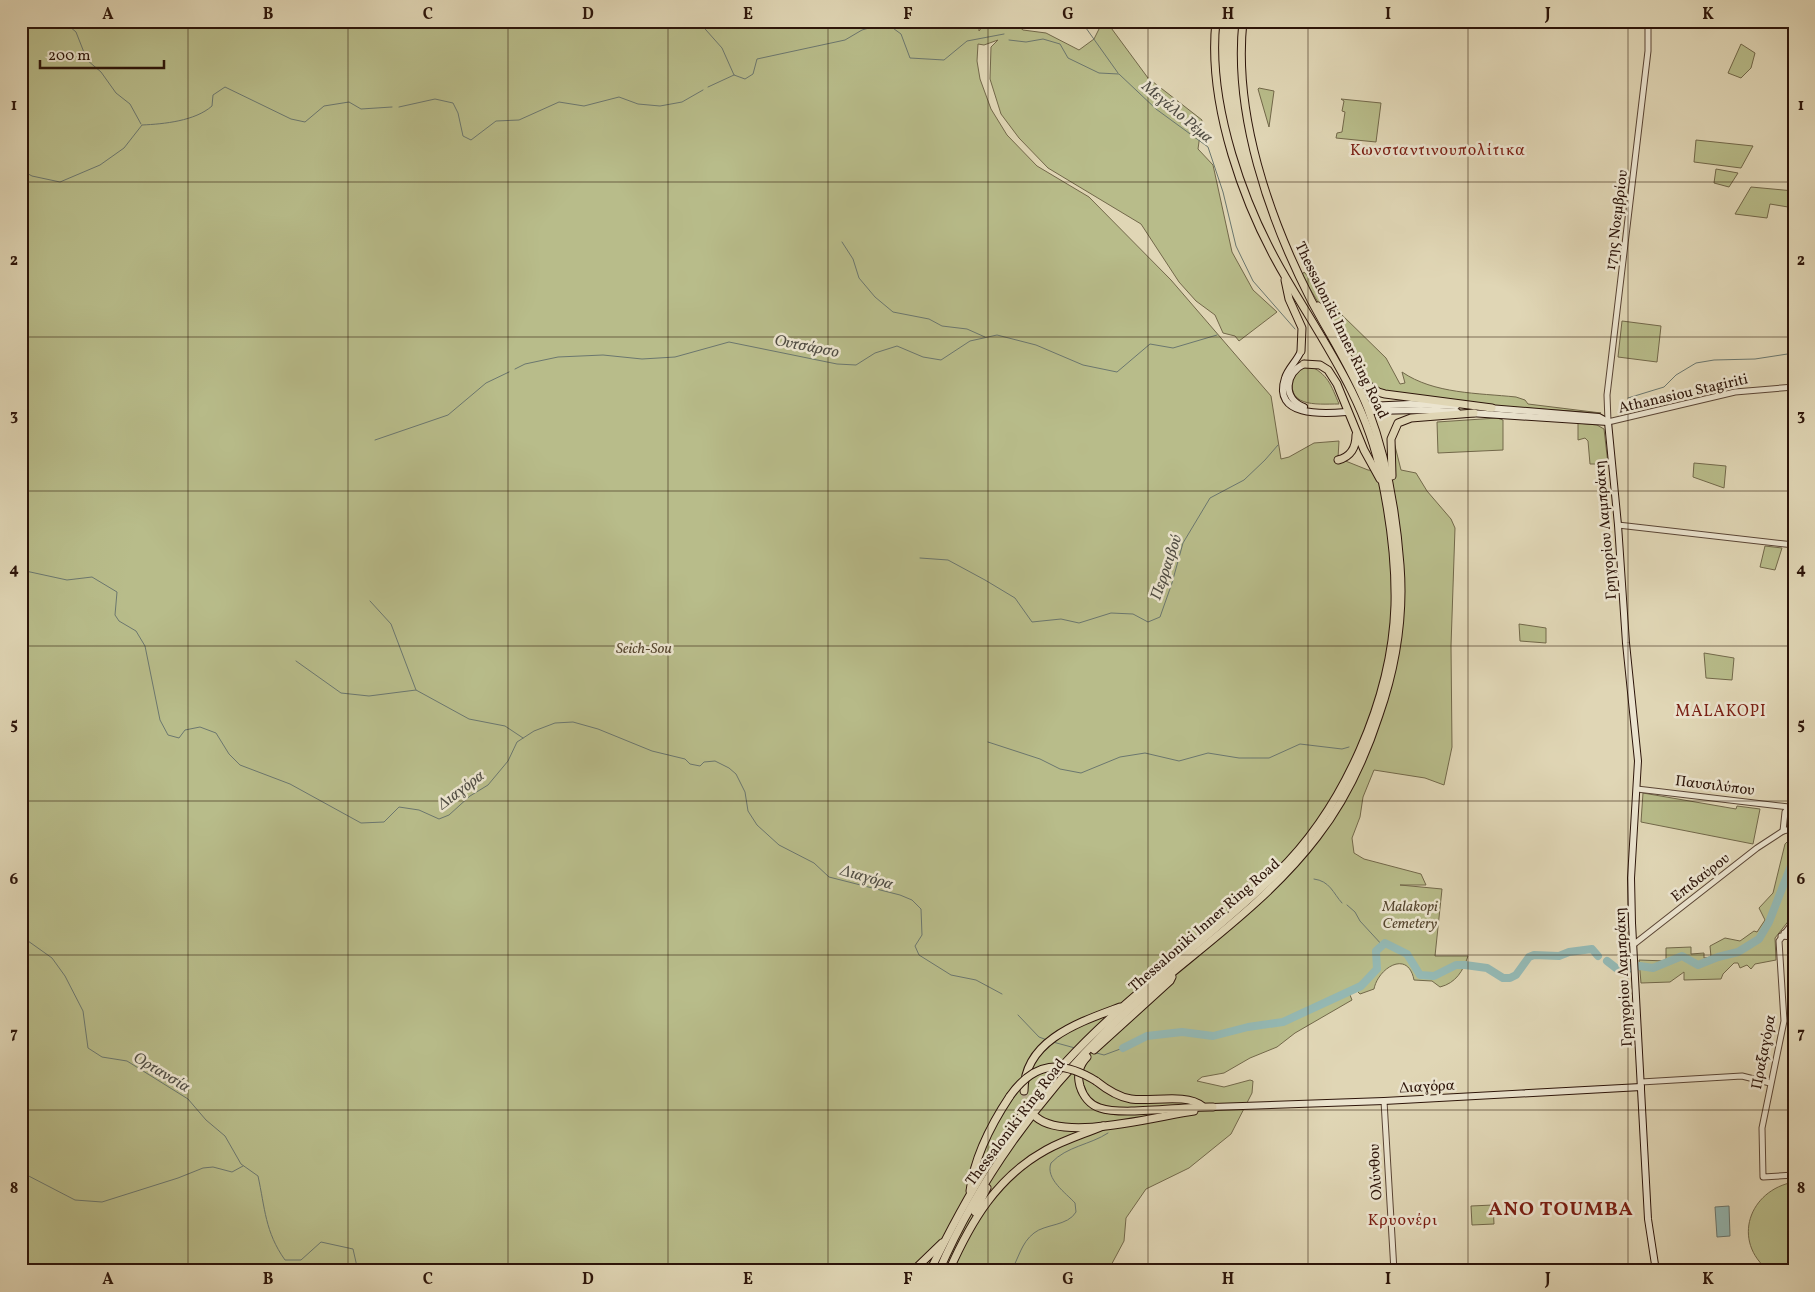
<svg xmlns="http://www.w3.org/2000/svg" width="1815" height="1292" font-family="Vollkorn,serif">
	<rect width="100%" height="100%" fill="#e0d6b5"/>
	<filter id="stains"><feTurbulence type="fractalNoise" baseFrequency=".004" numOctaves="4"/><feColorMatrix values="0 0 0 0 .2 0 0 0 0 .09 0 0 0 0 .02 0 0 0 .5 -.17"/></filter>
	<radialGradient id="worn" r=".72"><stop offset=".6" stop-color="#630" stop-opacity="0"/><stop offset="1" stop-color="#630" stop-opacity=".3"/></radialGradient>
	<g fill="#b8bc8a" stroke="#72684a">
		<path d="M21 21H979V31L987 21H1012L1023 30 1046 33 1079 50 1094 39 1103 21H1106L1148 78 1202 120 1198 149 1213 165 1232 252 1253 290 1277 312 1239 341 1235 336 1223 333 1215 315 1196 301 1179 282 1141 224 1048 168 1019 138 1001 114 990 79 991 47 998 40 984 45 978 44 977 61 980 79 991 109 1007 135 1037 166 1089 197 1171 280 1271 396 1281 459 1289 457 1314 443 1339 441 1338 458 1368 470 1394 473V442L1401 470 1416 473 1427 491 1451 519 1455 528 1451 646 1452 747 1444 785 1425 778 1374 770 1363 797 1360 817 1352 838 1354 853 1364 859 1421 874 1426 885H1400L1442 889 1435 956H1468C1463 971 1456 983 1440 987L1432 981 1414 980C1408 949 1378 968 1374 989L1360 994 1357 991 1348 990 1352 1000 1295 1033 1277 1047 1250 1058 1224 1073 1202 1077 1197 1081 1224 1087 1250 1080 1253 1081 1252 1093 1231 1134 1189 1168 1146 1189 1126 1218 1124 1241 1108 1271H21Z"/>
		<polygon points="1741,44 1755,53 1751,68 1741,78 1728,73"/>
		<polygon points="1259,88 1274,91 1269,127 1258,89"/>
		<polygon points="1341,99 1381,103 1376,142 1336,138 1337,133 1342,132 1345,112 1342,111 1344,101"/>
		<polygon points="1696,140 1753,146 1741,168 1694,162"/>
		<polygon points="1716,169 1738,173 1729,187 1714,183"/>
		<polygon points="1751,187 1794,191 1794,208 1770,204 1767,218 1735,214"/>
		<path d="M1304 272 1341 314 1386 358 1400 384 1405 383 1402 372C1434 394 1478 393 1516 397L1525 400 1528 404 1601 413 1480 405 1379 391 1361 373 1304 279 1302 275Z"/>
		<polygon points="1622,321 1661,326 1657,362 1618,357"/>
		<path d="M1308 365C1328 374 1331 385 1339 404 1315 404 1284 408 1294 373L1300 368Z"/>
		<polygon points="1497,418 1503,420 1503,450 1438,453 1437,422"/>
		<polygon points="1578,423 1597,425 1604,429 1608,464 1590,464 1588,441 1585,438 1578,440"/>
		<polygon points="1694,463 1726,466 1724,488 1693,477"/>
		<polygon points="1765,546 1782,548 1775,570 1760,567"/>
		<polygon points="1519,624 1546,628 1546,643 1520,641"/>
		<polygon points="1704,653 1734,658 1732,680 1706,678"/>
		<polygon points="1643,793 1736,809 1737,806 1760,809 1753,844 1641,822"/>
		<polygon points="1789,840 1794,840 1794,914 1775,938 1776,960 1755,964 1751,969 1747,965 1740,968 1738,963 1734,963 1723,974 1721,979 1684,980 1684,972 1670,982 1641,983 1639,960 1666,961 1666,948 1691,947 1691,954 1704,953 1704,958 1711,957 1710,946 1725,938 1740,941 1754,931 1757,932 1765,920 1759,908 1773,893 1785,844"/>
		<path d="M1794 1182V1271H1769C1731 1241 1749 1190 1794 1182Z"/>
		<polygon points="1493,1205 1494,1224 1472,1225 1471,1206"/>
	</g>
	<polygon fill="#94b8b3" stroke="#6b776f" points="1729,1206 1730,1236 1717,1237 1715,1207"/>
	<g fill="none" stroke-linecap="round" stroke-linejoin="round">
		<g stroke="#6b776f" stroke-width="1">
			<polyline points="63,21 76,32 87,60 101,72 116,93 130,104 141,124"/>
			<polyline points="520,21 544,28 622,27 626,21"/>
			<polyline points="698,21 722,48 734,75 745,79 753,74 757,59 845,40 862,30 886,23 901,34 910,58 944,60 967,41 1004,34"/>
			<polyline points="848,21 869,28"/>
			<polyline points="1081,21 1118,73"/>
			<polyline points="1009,40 1026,42 1043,39 1060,44 1068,58 1099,73 1119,74 1156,109 1208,147 1223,192 1236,246 1253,281 1295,329"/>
			<polyline points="708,87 734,75"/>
			<polyline points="399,107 435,99 453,103 458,113 463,136 471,140 496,121 519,120 559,102 584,106 619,97 638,104 660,106 682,102 703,90"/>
			<path d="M21 170 32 176 60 182 100 165 124 148 142 125C164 124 195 121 212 106L213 95 225 87 291 119 305 122 324 106 349 102 361 109 392 107"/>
			<polyline points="842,242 853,259 859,278 875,297 893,312 929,319 942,326 967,329 985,337"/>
			<polyline points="515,369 525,364 558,357 603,355 642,359 675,357 729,342 837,364 856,365 875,353 897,346 923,357 941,360 970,341 997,335 1036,345 1083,365 1117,372 1150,344 1173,348 1217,335"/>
			<polyline points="1628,398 1664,387 1676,375 1696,363 1714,360 1755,359 1794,353"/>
			<polyline points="375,440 448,415 486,383 509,372"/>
			<polyline points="920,558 948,560 985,580 1015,598 1032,622 1061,619 1079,623 1111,613 1133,614 1148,622 1160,617 1172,583 1183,543 1210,498 1244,480 1265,460 1278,445"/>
			<polyline points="21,570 67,580 92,577 117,592 115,615 119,621 136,631 145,646 160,720 168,735 179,738 185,730 200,727 216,733 229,754 240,765 290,784 361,823 384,822 399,807 419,810 439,819 449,815 470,796 488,785 508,761 517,742 534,731 555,723 573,722 598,729 652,751 685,759 690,764 700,766 704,762 715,761 729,768 736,774 745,792 748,811 757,825 779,845 814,863 829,877 900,895 912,900 921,909 922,935 915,946 919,955 951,975 976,980 1002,994"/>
			<polyline points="370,601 391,624 416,690"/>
			<polyline points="296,661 341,693 369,696 416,690 469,719 505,726 523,738"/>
			<polyline points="988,742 1040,759 1060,769 1081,773 1120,757 1145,753 1179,761 1208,753 1239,758 1269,758 1300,744 1342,749 1349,747"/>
			<path d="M1314 879C1330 881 1333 893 1342 903"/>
			<polyline points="1347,905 1355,912 1360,921 1383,946"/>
			<path d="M21 936 52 958 65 976 83 1011 88 1048 102 1057 127 1061 188 1099 206 1120 225 1136 241 1164 258 1176C265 1208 265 1232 285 1260H301L321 1242 353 1249 358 1271"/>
			<polyline points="1018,1015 1039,1037 1047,1040"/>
			<polyline points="1053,1042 1075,1048"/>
			<polyline points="1089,1051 1104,1055 1123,1048"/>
			<polyline points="21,1172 75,1200 102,1202 178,1178 203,1168 213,1167 232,1172 243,1166"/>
			<path d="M1011 1271C1019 1258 1021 1243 1034 1233 1045 1224 1068 1226 1076 1212L1075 1203C1066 1193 1045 1179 1051 1163 1067 1146 1090 1145 1108 1133"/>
		</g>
		<g stroke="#94b8b3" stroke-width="8">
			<polyline points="1607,961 1616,968 1626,969 1640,966 1653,968 1682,956 1698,965 1718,957 1738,952 1759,939 1769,922 1794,858"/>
			<polyline points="1123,1048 1147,1036 1182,1032 1213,1036 1248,1027 1283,1022 1361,986 1377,969 1376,951 1385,943 1407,954 1420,975 1434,976 1456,965 1465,965 1487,968 1503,978 1510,978 1516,975 1529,957 1534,955 1559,956 1569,952 1592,949 1598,956"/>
		</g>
		<polyline stroke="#bcaf93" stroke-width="7" stroke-dasharray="7 3.5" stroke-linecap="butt" points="1024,1091 1027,1105 1036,1117"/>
		<defs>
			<g id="tertiary">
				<polyline points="1648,21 1648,51 1607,395 1608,422 1735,392 1794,387"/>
				<polyline points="1618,525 1794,545"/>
				<polyline points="1637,789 1789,807"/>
				<polyline points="1793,810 1789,807 1785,812 1783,831 1791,829 1794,822"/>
				<polyline points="1794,921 1779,941 1784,1021 1762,1128 1763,1177 1794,1175"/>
				<polyline points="1784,933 1794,933"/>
				<polyline points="1781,936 1794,937"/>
				<polyline points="1633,945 1757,848 1783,831"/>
				<polyline points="1641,1082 1742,1076 1770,1083"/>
				<polyline points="1384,1101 1394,1271"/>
			</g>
			<g id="secondary">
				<path d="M1301 351C1297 361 1288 368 1285 378 1272 417 1323 414 1346 412"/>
				<polyline points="1368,406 1410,404 1456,406"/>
				<path d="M1304 407C1282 398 1285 373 1304 364"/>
				<polyline points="1489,408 1599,417 1608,422"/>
				<polyline points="1370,411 1421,410 1457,412"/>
				<polyline points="1470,413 1608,422"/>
				<polyline points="1608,422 1618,525 1626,643 1638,761 1631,878 1632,923 1648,1219 1656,1271"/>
				<polyline points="1213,1107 1384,1101 1641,1087"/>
				<polyline points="1711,1269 1733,1271"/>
				<polyline points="1666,1271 1702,1269"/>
			</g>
			<g id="trunk">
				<polyline points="1285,280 1289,299 1302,328 1301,351"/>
				<path d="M1318 306C1338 329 1354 388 1385 394L1492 408"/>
				<polyline points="1304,364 1320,365 1328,370 1337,384 1364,450 1380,479"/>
				<path d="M1338 460C1351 457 1356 447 1356 435"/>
				<polyline points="1392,476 1391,439 1398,423 1411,418 1474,413"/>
				<polyline points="1094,1050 1170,981 1172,977"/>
				<path d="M1087 1057C1079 1065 1077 1075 1080 1086 1083 1096 1090 1105 1100 1108 1122 1116 1185 1106 1213 1107"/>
				<path d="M1096 1081C1106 1089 1118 1097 1131 1099 1151 1102 1187 1093 1202 1106"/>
				<path d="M1024 1091C1024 1040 1080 1022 1120 1007"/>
				<path d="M1036 1117C1065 1142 1157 1116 1194 1111"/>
				<path d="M970 1191C974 1158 992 1123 1010 1096"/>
				<polyline points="975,1212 987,1188"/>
				<polyline points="913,1271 942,1243"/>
				<path d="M930 1271C966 1197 1008 1124 1065 1063 1129 993 1209 940 1277 873 1344 808 1392 699 1395 605 1396 562 1390 517 1381 475 1367 402 1323 341 1286 278 1244 207 1207 105 1216 21"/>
				<path d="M939 1271C978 1181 1039 1097 1109 1028 1176 963 1260 912 1317 837 1345 801 1365 758 1379 715 1396 666 1404 616 1400 565 1396 512 1387 459 1368 409 1353 371 1330 336 1311 300 1269 218 1233 114 1243 21"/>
				<path d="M949 1271C971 1221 997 1177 1046 1150 1064 1140 1084 1134 1103 1126"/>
			</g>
		</defs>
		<use href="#tertiary" stroke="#5a4535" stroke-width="7"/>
		<use href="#secondary" stroke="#2d150a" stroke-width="8"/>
		<use href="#trunk" stroke="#2d150a" stroke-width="9"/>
		<use href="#tertiary" stroke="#ebe4cf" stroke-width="5"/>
		<use href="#secondary" stroke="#ebe4cf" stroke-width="6"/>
		<use href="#trunk" stroke="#e0d6b5" stroke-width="7"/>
		<defs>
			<path id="trunk-bridge" d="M1010 1096C1035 1061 1061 1060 1096 1081"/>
		</defs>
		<use href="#trunk-bridge" stroke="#2d150a" stroke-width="9" stroke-linecap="butt"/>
		<use href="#trunk-bridge" stroke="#e0d6b5" stroke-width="7"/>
	</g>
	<path fill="none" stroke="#2d150a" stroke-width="1" stroke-opacity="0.55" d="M188 21V1271M348 21V1271M508 21V1271M668 21V1271M828 21V1271M988 21V1271M1148 21V1271M1308 21V1271M1468 21V1271M1628 21V1271M21 182H1794M21 337H1794M21 491H1794M21 646H1794M21 801H1794M21 955H1794M21 1110H1794"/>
	<g text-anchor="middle" stroke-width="5" stroke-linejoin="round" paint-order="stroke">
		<g font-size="15" fill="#2d150a" stroke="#ebe4cf">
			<text transform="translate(1616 220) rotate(-83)" y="5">17ης Νοεμβρίου</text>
			<text transform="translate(1342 330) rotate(64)" y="5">Thessaloniki Inner Ring Road</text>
			<text transform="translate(1683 393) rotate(-13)" y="5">Athanasiou Stagiriti</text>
			<text transform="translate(1605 530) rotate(-95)" y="5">Γρηγορίου Λαμπράκη</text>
			<text transform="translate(1715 785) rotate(7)" y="5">Παυσιλύπου</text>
			<text transform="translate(1700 877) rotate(-38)" y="5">Επιδαύρου</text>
			<text transform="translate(1204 925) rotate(-41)" y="5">Thessaloniki Inner Ring Road</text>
			<text transform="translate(1623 977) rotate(-93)" y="5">Γρηγορίου Λαμπράκη</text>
			<text transform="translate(1763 1052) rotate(-79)" y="5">Πραξαγόρα</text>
			<text transform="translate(1427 1086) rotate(-3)" y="5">Διαγόρα</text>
			<text transform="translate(1015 1122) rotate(-53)" y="5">Thessaloniki Ring Road</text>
			<text transform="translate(1375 1172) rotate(-93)" y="5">Ολύνθου</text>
		</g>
		<g font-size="15" font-style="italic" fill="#574730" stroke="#ebe4cf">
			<text x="644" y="653">Seich-Sou</text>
			<text x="1410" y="911">Malakopi<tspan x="1410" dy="17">Cemetery</tspan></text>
		</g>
		<g font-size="16" font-style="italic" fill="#514e45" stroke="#ebe4cf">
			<text transform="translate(1178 111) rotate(40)" y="6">Μεγάλο Ρέμα</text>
			<text transform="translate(807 345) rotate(11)" y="6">Ουτσάρσο</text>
			<text transform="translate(1165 567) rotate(-71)" y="6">Περραιβού</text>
			<text transform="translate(460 789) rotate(-37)" y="6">Διαγόρα</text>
			<text transform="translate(867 876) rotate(16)" y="6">Διαγόρα</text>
			<text transform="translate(162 1071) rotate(31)" y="6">Ορτανσία</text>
		</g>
		<g font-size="16" letter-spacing="1" fill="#7a1f14" stroke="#ebe4cf">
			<text x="1438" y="155">Κωνσταντινουπολίτικα</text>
			<text x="1721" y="716">MALAKOPI</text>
			<text x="1403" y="1225">Κρυονέρι</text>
		</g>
		<g font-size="20" font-weight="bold" letter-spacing="1" fill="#7a1f14" stroke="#ebe4cf">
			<text x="1561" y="1215">ANO TOUMBA</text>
		</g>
	</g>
	<rect width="1815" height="1292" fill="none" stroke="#e0d6b5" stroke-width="55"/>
	<path d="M40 60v8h124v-8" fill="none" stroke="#2d150a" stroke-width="2.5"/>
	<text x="48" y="60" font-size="15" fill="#2d150a" stroke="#ebe4cf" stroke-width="4" paint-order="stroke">200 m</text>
	<rect x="28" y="28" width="1760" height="1236" fill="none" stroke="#2d150a" stroke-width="2"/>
	<g font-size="16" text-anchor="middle" font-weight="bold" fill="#2d150a">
		<text x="108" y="19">A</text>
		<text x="268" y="19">B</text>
		<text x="428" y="19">C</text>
		<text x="588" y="19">D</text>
		<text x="748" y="19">E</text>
		<text x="908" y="19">F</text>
		<text x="1068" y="19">G</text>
		<text x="1228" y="19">H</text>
		<text x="1388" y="19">I</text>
		<text x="1548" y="19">J</text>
		<text x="1708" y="19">K</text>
		<text x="14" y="110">1</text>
		<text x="1801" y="110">1</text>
		<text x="14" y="265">2</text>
		<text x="1801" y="265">2</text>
		<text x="14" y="420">3</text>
		<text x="1801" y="420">3</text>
		<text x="14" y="574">4</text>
		<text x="1801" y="574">4</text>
		<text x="14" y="729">5</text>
		<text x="1801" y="729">5</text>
		<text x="14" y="884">6</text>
		<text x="1801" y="884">6</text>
		<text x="14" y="1038">7</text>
		<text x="1801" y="1038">7</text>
		<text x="14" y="1193">8</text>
		<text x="1801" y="1193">8</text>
		<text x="108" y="1284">A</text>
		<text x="268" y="1284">B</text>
		<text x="428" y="1284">C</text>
		<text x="588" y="1284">D</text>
		<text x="748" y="1284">E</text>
		<text x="908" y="1284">F</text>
		<text x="1068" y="1284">G</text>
		<text x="1228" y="1284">H</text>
		<text x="1388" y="1284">I</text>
		<text x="1548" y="1284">J</text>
		<text x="1708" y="1284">K</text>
	</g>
	<rect width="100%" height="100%" filter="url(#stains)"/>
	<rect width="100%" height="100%" fill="url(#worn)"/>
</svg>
